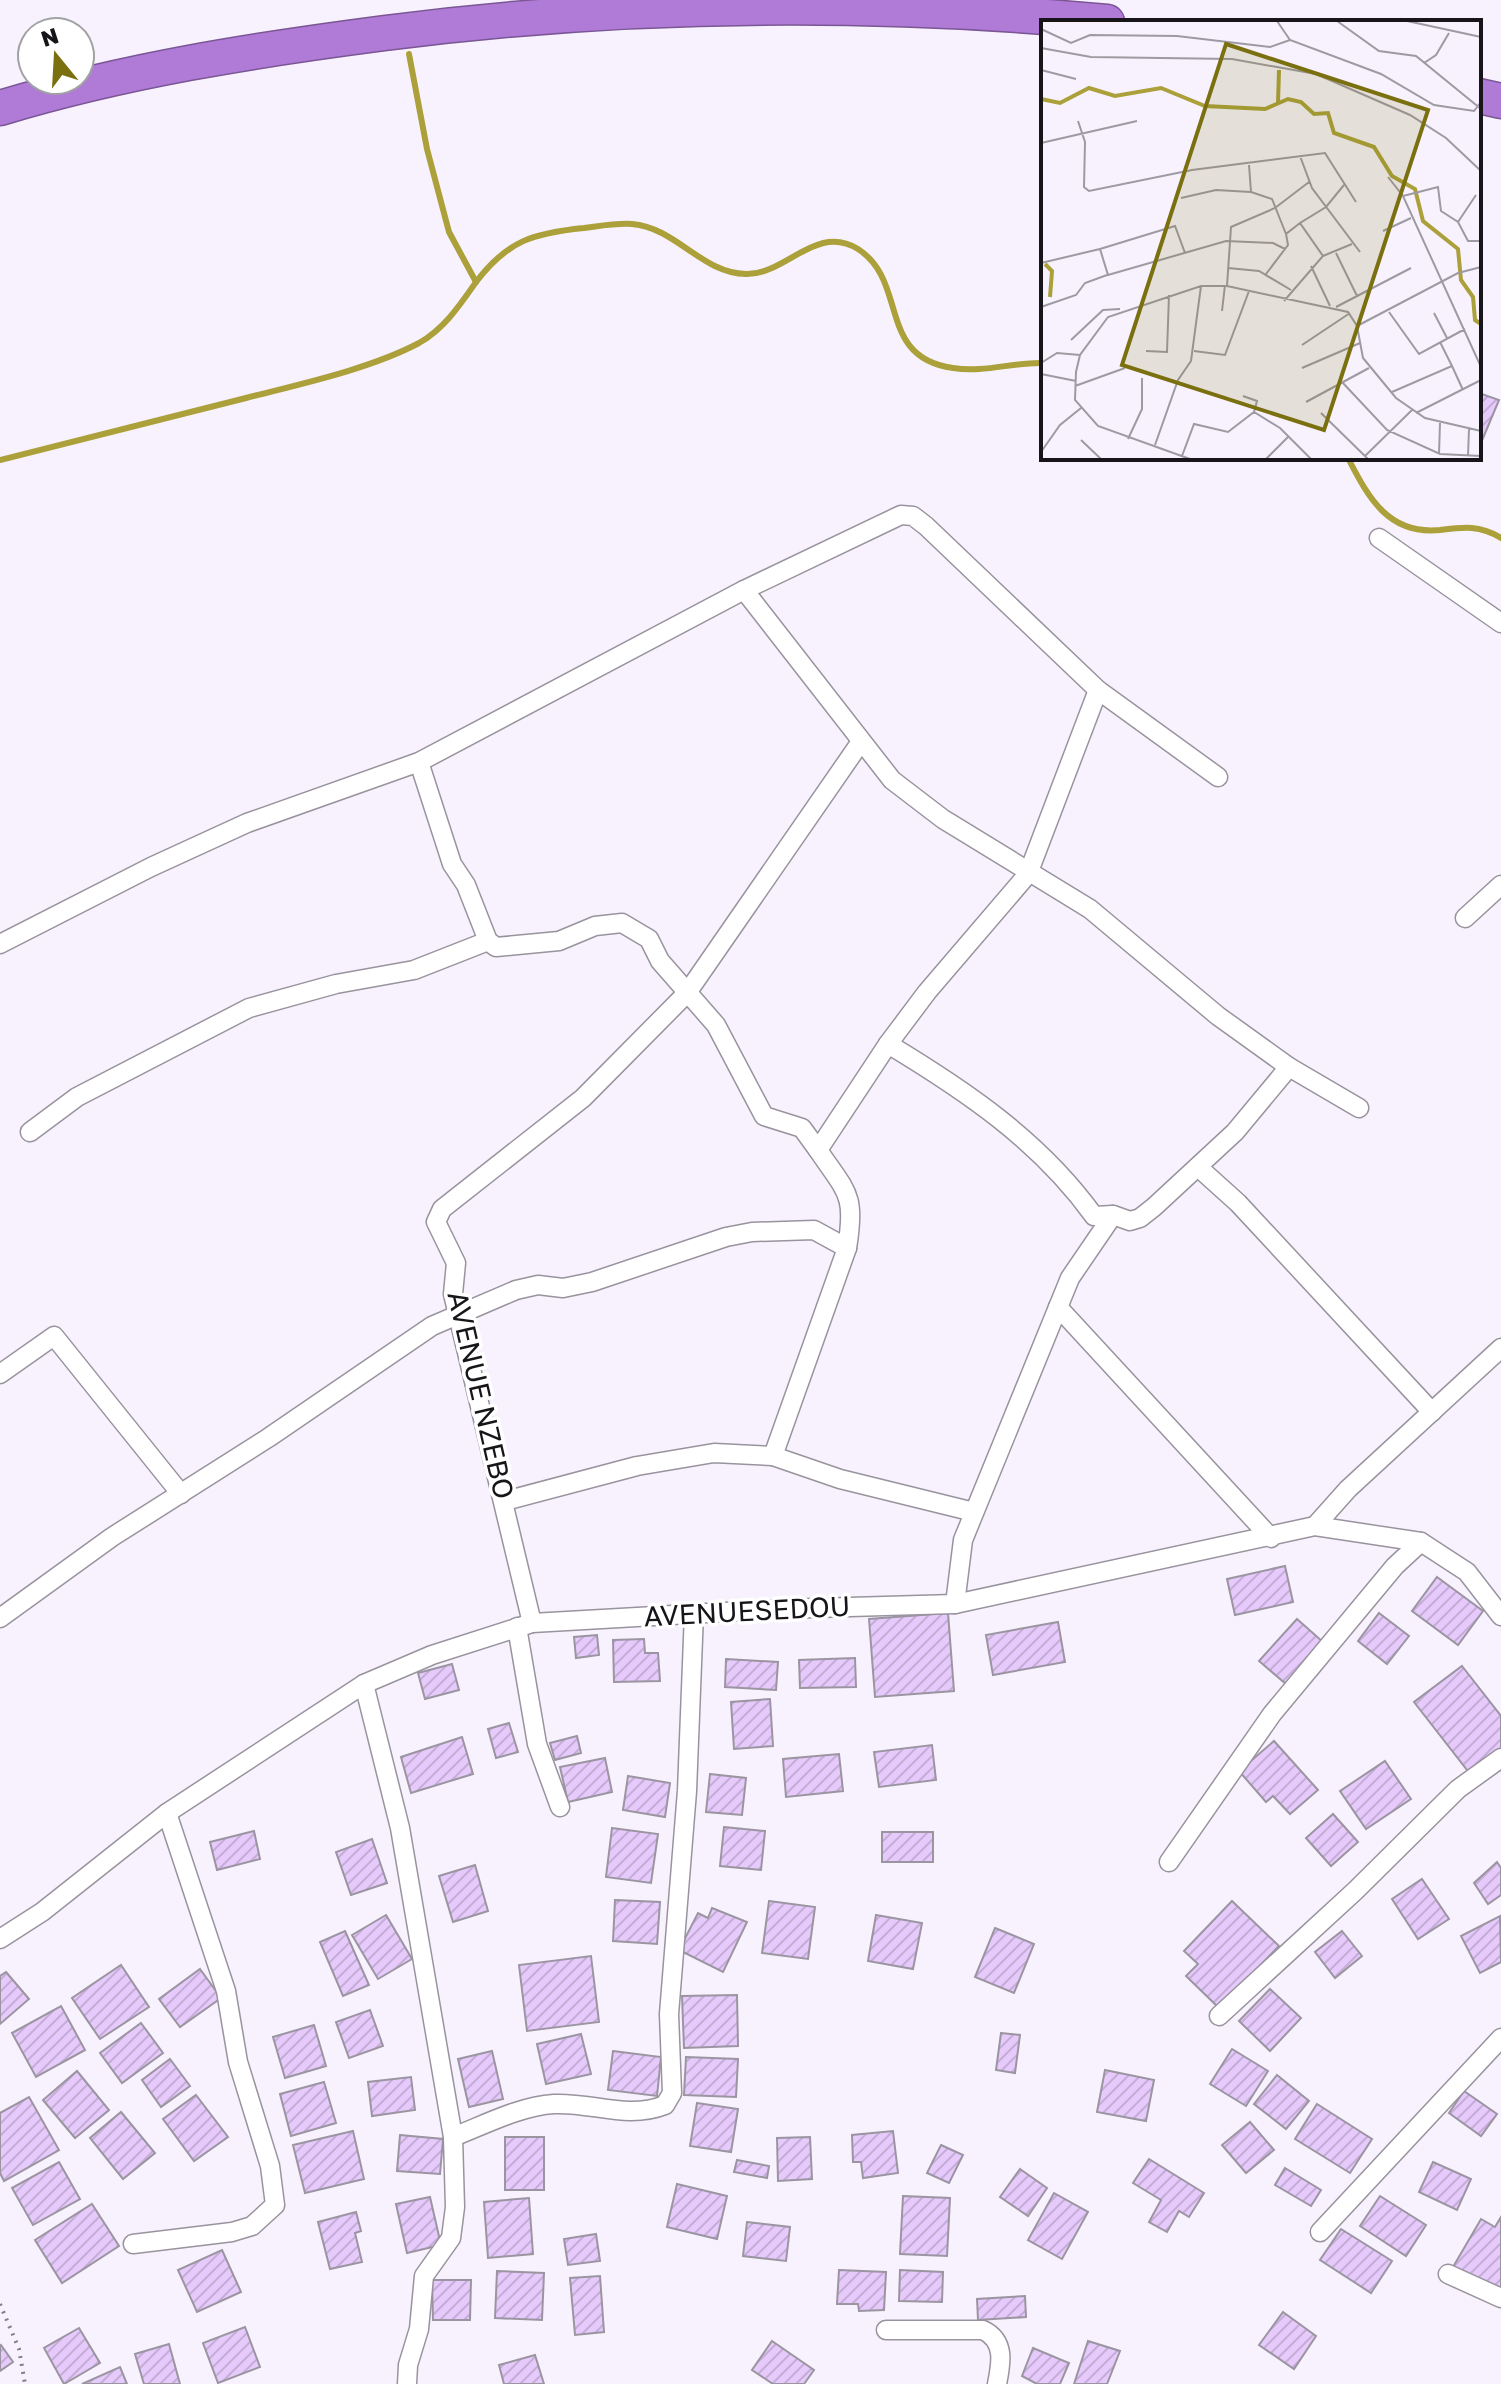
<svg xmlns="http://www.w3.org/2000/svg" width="1501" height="2384" font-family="'Golos Text',sans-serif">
	<defs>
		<pattern id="building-hatch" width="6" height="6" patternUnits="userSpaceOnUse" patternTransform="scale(2)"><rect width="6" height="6" fill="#e6cafc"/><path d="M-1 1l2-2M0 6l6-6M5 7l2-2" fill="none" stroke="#c5add7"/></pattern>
	</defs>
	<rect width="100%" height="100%" fill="#f8f2fe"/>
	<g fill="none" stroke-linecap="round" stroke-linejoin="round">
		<g stroke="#aba03a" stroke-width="6">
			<polyline points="409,54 427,149 449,232 476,282"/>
			<path d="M1348 458C1369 499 1389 535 1440 530 1464 527 1480 525 1501 538"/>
			<path d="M0 460C82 439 164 418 246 398 300 384 370 369 419 343 444 329 460 305 476 282 508 240 534 233 584 228 600 226 616 223 632 224 677 228 701 273 746 274 786 275 816 223 858 249 909 282 876 357 953 368 984 373 1013 362 1043 363"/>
		</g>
	</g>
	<g fill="url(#building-hatch)" stroke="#9b95a1" stroke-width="2">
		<polygon points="1479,393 1499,400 1481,443 1479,443"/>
		<polygon points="1285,1566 1293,1602 1235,1615 1227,1579"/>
		<polygon points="1437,1577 1483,1611 1458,1645 1412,1611"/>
		<polygon points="948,1613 954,1691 875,1697 869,1619"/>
		<polygon points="1379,1613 1409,1636 1387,1664 1358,1641"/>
		<polygon points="1297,1619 1323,1642 1286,1684 1259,1661"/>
		<polygon points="1058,1622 1065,1662 993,1675 986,1635"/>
		<polygon points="597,1635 599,1655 576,1658 574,1637"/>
		<polygon points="644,1639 645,1653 658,1653 660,1681 614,1682 613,1640"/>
		<polygon points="855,1658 856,1687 800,1688 799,1660"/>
		<polygon points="726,1659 778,1662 776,1690 725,1687"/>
		<polygon points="452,1664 459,1690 425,1699 418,1673"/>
		<polygon points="1462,1666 1501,1716 1501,1752 1471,1775 1414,1702"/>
		<polygon points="770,1699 773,1746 734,1749 731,1702"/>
		<polygon points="509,1723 518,1752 496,1758 488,1729"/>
		<polygon points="577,1736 581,1753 555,1760 550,1743"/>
		<polygon points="462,1737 473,1774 411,1793 401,1757"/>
		<polygon points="1274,1741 1318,1790 1290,1814 1273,1796 1266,1802 1239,1771"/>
		<polygon points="932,1745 936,1780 879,1787 874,1752"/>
		<polygon points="839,1754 843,1791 786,1797 783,1759"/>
		<polygon points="605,1758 612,1792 568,1802 560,1767"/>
		<polygon points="1385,1761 1411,1799 1366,1829 1340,1791"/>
		<polygon points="710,1774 746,1778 742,1815 706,1812"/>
		<polygon points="628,1776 670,1783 665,1817 623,1810"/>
		<polygon points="1333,1814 1358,1842 1331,1866 1306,1838"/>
		<polygon points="724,1827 765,1831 761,1870 720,1866"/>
		<polygon points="612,1828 658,1834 651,1883 606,1877"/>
		<polygon points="254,1831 260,1859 217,1870 210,1842"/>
		<rect x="882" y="1832" width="51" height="30"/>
		<polygon points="372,1839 387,1883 351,1895 336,1852"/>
		<polygon points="1497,1862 1501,1868 1501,1895 1488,1904 1474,1883"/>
		<polygon points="475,1865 488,1911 453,1922 439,1876"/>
		<polygon points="1422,1879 1449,1919 1418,1939 1392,1899"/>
		<polygon points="615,1900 660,1902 657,1944 613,1941"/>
		<polygon points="769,1901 815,1907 808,1959 762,1953"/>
		<polygon points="1232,1901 1279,1946 1219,2008 1186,1976 1198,1964 1184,1951"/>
		<polygon points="712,1908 747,1922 723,1972 679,1950 698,1913 708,1918"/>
		<polygon points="386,1915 412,1959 378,1979 352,1935"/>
		<polygon points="876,1915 922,1923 913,1969 868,1961"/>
		<polygon points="1500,1916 1501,1962 1480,1973 1461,1936"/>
		<polygon points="995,1928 1034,1944 1014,1993 975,1977"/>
		<polygon points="345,1931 369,1985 343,1996 320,1942"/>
		<polygon points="1342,1931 1362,1956 1335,1978 1315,1952"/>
		<polygon points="591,1956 599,2022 527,2031 519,1965"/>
		<polygon points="121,1965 149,2007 100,2039 72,1998"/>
		<polygon points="200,1969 221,1998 180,2027 159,1999"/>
		<polygon points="6,1972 29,1999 0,2024 0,1976"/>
		<polygon points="1270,1989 1301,2018 1270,2051 1239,2021"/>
		<polygon points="737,1995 738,2046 684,2048 682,1996"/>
		<polygon points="61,2006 85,2050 36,2077 12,2033"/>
		<polygon points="370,2010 383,2046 349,2058 336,2022"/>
		<polygon points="141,2023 163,2053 122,2083 100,2053"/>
		<polygon points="314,2025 326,2066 285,2078 273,2037"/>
		<polygon points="1001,2033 1020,2035 1015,2073 996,2070"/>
		<polygon points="581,2034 591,2074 546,2084 537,2044"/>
		<polygon points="1232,2049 1268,2071 1246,2106 1210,2084"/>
		<polygon points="492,2051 503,2099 469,2107 458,2059"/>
		<polygon points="613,2051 661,2057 657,2096 608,2090"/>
		<polygon points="686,2057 738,2059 736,2097 684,2095"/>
		<polygon points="170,2059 190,2086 161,2107 142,2080"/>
		<polygon points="1105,2070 1154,2080 1146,2121 1097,2112"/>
		<polygon points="77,2071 109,2110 75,2138 43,2100"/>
		<polygon points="1277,2075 1309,2101 1286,2129 1254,2104"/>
		<polygon points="411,2077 415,2110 372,2116 368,2082"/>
		<polygon points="324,2082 336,2123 291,2136 280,2094"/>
		<polygon points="1464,2091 1497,2114 1481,2136 1449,2113"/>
		<polygon points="196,2095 228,2137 194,2161 163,2119"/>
		<polygon points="29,2097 59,2150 4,2181 0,2173 0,2113"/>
		<polygon points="697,2103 738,2109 731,2152 690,2146"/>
		<polygon points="1317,2104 1372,2139 1350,2173 1295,2139"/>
		<polygon points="121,2112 155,2153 123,2179 90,2138"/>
		<polygon points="1250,2122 1274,2150 1246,2173 1222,2145"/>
		<polygon points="353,2131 364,2179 305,2193 293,2145"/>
		<polygon points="893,2131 898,2173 863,2178 861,2162 853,2162 852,2135"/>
		<polygon points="400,2135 443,2139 440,2174 397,2171"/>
		<rect x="505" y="2137" width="39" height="53"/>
		<polygon points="810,2137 812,2179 778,2181 777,2138"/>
		<polygon points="941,2145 963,2155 949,2183 927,2173"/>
		<polygon points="1149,2159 1204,2193 1189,2217 1179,2211 1167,2232 1149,2222 1161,2200 1133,2183"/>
		<polygon points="737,2160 769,2166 767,2178 734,2172"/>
		<polygon points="59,2162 80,2199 33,2225 12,2188"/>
		<polygon points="1433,2162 1471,2179 1457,2210 1419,2192"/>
		<polygon points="1285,2168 1321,2190 1311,2206 1275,2185"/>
		<polygon points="1020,2169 1047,2188 1028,2216 1000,2197"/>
		<polygon points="677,2184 727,2196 717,2239 667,2227"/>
		<polygon points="1054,2193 1088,2212 1062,2259 1028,2240"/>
		<polygon points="903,2196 950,2198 947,2256 900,2254"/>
		<polygon points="1380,2196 1426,2225 1406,2256 1360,2226"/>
		<polygon points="430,2197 441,2245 407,2253 396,2204"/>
		<polygon points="529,2198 533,2254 488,2258 484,2202"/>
		<polygon points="92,2204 119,2246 62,2283 35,2240"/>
		<polygon points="356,2212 361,2231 355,2233 362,2262 330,2269 318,2222"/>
		<polygon points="1501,2217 1501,2289 1453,2267 1481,2219 1495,2227"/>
		<polygon points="747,2222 790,2227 786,2261 743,2256"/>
		<polygon points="1341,2229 1392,2261 1371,2293 1320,2260"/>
		<polygon points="596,2234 600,2261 568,2265 564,2239"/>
		<polygon points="222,2250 241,2292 197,2312 178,2270"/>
		<polygon points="839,2270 886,2272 884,2310 859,2311 858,2304 837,2304"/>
		<polygon points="900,2270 943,2272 942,2302 899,2301"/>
		<polygon points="497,2271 544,2273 542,2320 495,2318"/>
		<polygon points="600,2276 604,2332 575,2335 570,2278"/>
		<polygon points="432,2280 471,2280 470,2320 433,2320"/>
		<polygon points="1025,2296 1026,2317 978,2320 977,2299"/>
		<polygon points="1283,2312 1316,2336 1294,2369 1259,2345"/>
		<polygon points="245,2327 260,2367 218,2383 203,2343"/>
		<polygon points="79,2328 100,2363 64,2384 44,2348"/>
		<polygon points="772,2341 814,2370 804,2384 773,2384 752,2370"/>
		<polygon points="1088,2341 1120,2351 1107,2384 1074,2384"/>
		<polygon points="169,2344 180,2384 144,2384 135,2354"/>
		<polygon points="1,2345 13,2362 0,2371 0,2346"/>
		<polygon points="1033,2348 1069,2363 1060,2384 1037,2384 1022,2376"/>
		<polygon points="535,2355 544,2384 504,2384 499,2365"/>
		<polygon points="120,2367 127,2384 82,2384"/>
	</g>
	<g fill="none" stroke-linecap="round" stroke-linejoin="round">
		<defs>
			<g id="street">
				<polyline points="1379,538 1501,623"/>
				<polyline points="744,590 892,780 943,819 1090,909 1218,1016 1289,1067 1359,1108"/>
				<polyline points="419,762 452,864 466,885 488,941 496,947 559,941 595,926 622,923 649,939 660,961 716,1025 764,1116 802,1128 818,1150"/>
				<polyline points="1465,918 1501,885"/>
				<polyline points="0,944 151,867 247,823 419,762 744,590 901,515 913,516 926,526 1098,690 1218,777"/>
				<polyline points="30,1132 77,1097 249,1008 336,984 414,970 488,941"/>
				<polyline points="1198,1167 1238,1203 1432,1412"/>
				<polyline points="1113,1215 1130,1221 1140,1218 1154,1207 1235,1132 1289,1067"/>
				<polyline points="1058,1307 1271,1538"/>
				<polyline points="0,1374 54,1336 181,1494"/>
				<path d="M773 1456 847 1248C856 1194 847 1193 818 1150L888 1044"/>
				<polyline points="505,1501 637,1466 714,1453 773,1456 840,1479 974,1512"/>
				<polyline points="1315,1526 1348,1489 1501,1348"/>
				<path d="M955 1604 963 1540 1070 1278 1113 1215 1094 1216C1040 1141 966 1091 888 1044L927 992 1028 874 1098 690"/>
				<polyline points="0,1618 112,1537 268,1438 432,1326 516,1290 538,1285 563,1288 592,1282 726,1237 752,1232 814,1230 847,1248"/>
				<polyline points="532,1623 453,1294 456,1263 436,1222 442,1209 583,1098 687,993 860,743"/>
				<polyline points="517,1627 537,1744 560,1807"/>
				<polyline points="364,1684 400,1828 453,2137 455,2207 451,2238 424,2276 419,2329 408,2365 407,2384"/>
				<polyline points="1169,1862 1272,1714 1395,1566 1421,1542"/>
				<polyline points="0,1939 42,1912 167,1813 364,1684 432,1655 532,1623 779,1609 955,1604 1315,1526 1421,1542 1467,1572 1501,1616"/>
				<polyline points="1219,2016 1355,1891 1458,1789 1501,1758"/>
				<path d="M453 2137C484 2125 520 2106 554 2104 592 2102 627 2120 665 2105L672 2093 669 2014 687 1791 694 1613"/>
				<polyline points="1320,2232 1501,2038"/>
				<polyline points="133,2244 232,2232 252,2226 275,2205 270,2166 238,2062 226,1991 167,1813"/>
				<polyline points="1448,2274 1501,2298"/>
				<path d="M886 2330H983C1006 2341 1001 2364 997 2384"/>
			</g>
			<g id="highway">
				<polyline points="1479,96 1501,101"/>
				<path d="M0 108C126 70 254 50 385 33 626 2 866 0 1107 22"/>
			</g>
		</defs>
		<use href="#street" stroke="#99939e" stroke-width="21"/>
		<use href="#highway" stroke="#7a5794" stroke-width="37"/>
		<polyline stroke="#837f87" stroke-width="4" stroke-dasharray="2 6" stroke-linecap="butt" points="0,2304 19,2349 25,2384"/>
		<use href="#street" stroke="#fff" stroke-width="18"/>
		<use href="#highway" stroke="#b07ad7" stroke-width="34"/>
	</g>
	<g text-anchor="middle" stroke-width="7" stroke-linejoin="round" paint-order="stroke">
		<g font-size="28" fill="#171519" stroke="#fff">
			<text transform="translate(481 1395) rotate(77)" y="10">AVENUE NZEBO</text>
			<text transform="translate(747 1611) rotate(-3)" y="10">AVENUESEDOU</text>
		</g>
	</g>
	<g transform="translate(1041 20)">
		<rect width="440" height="440" fill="#f8f2fe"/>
		<path fill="none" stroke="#aba03a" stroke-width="4" d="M0 79 19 83 48 68 74 76 120 68 164 86 224 89 247 79 260 82 273 94 287 93 293 113 333 127 351 156 374 169 382 201 417 229 420 260 432 277 434 300 440 304M237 83 238 50M4 244 11 251 9 277"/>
		<path fill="none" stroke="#9e9aa2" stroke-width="2" d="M236 1 249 20 340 54 393 85 433 91 440 82M296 1 338 31 375 36 440 89M366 1 440 17M0 9 30 23 49 15 136 16 229 27 249 20M0 28 50 37 191 39 275 54 369 95 405 118 440 151M383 43 395 35 408 13M0 50 35 59M37 101 44 122 43 167 48 171 151 150 284 133 315 182M0 123 96 101M259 136 271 168 319 232M208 145 210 172 231 179 245 214M347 157 362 176 440 347M362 176 397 167 400 191 417 202 427 221H440M140 178 175 170 210 172M417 202 435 175M342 211 370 198M59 229 134 206 144 233M295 233 316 276M282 236 311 224M0 243 59 229 67 255 185 221 232 223 244 229M270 246 289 286M187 248 218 251 250 270M225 254 247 225 245 214 259 203M186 266 190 207 234 188 268 162M243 281 282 236 259 203 285 187 303 165M0 287 35 275 44 263 66 255M295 287 370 248M181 291 184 265M348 292 378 334 424 309M393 293 406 318M316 306 417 253 440 247M30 320 62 290 79 289M261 325 309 293M105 331 126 332 128 275M153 331 184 335 208 271M0 343 16 333 39 335M411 346 422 370M261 348 319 323M0 354 35 361M301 362 346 410 399 434 440 436M34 366 84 348M351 372 411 346 399 322M202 376 216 381 213 392M265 382 328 348M280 393 327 439M375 393 440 360M87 419 101 389V358M40 420 60 439M114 425 137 360 150 341 160 266M0 432 19 405 40 388M398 434 399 403M141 436 153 404 187 412 213 392 239 408 270 439M324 436 371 390M427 436 428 409M149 439 57 406 34 380 35 352 39 335 67 297 160 266H186L307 292 316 306 322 338 355 378 384 398 440 411M225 439 247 417"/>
		<path fill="#7a7010" fill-opacity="0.15" stroke="#7a7010" stroke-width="4" d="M185 24 387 90 283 410 81 345Z"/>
		<rect width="440" height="440" fill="none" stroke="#171519" stroke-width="4"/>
	</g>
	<g transform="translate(56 56) rotate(342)"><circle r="38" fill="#ffffff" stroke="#a2a1a3" stroke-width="2"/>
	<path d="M0-6L14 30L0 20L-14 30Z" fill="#7a7010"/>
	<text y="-12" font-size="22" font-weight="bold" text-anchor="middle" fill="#171519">N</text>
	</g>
</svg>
